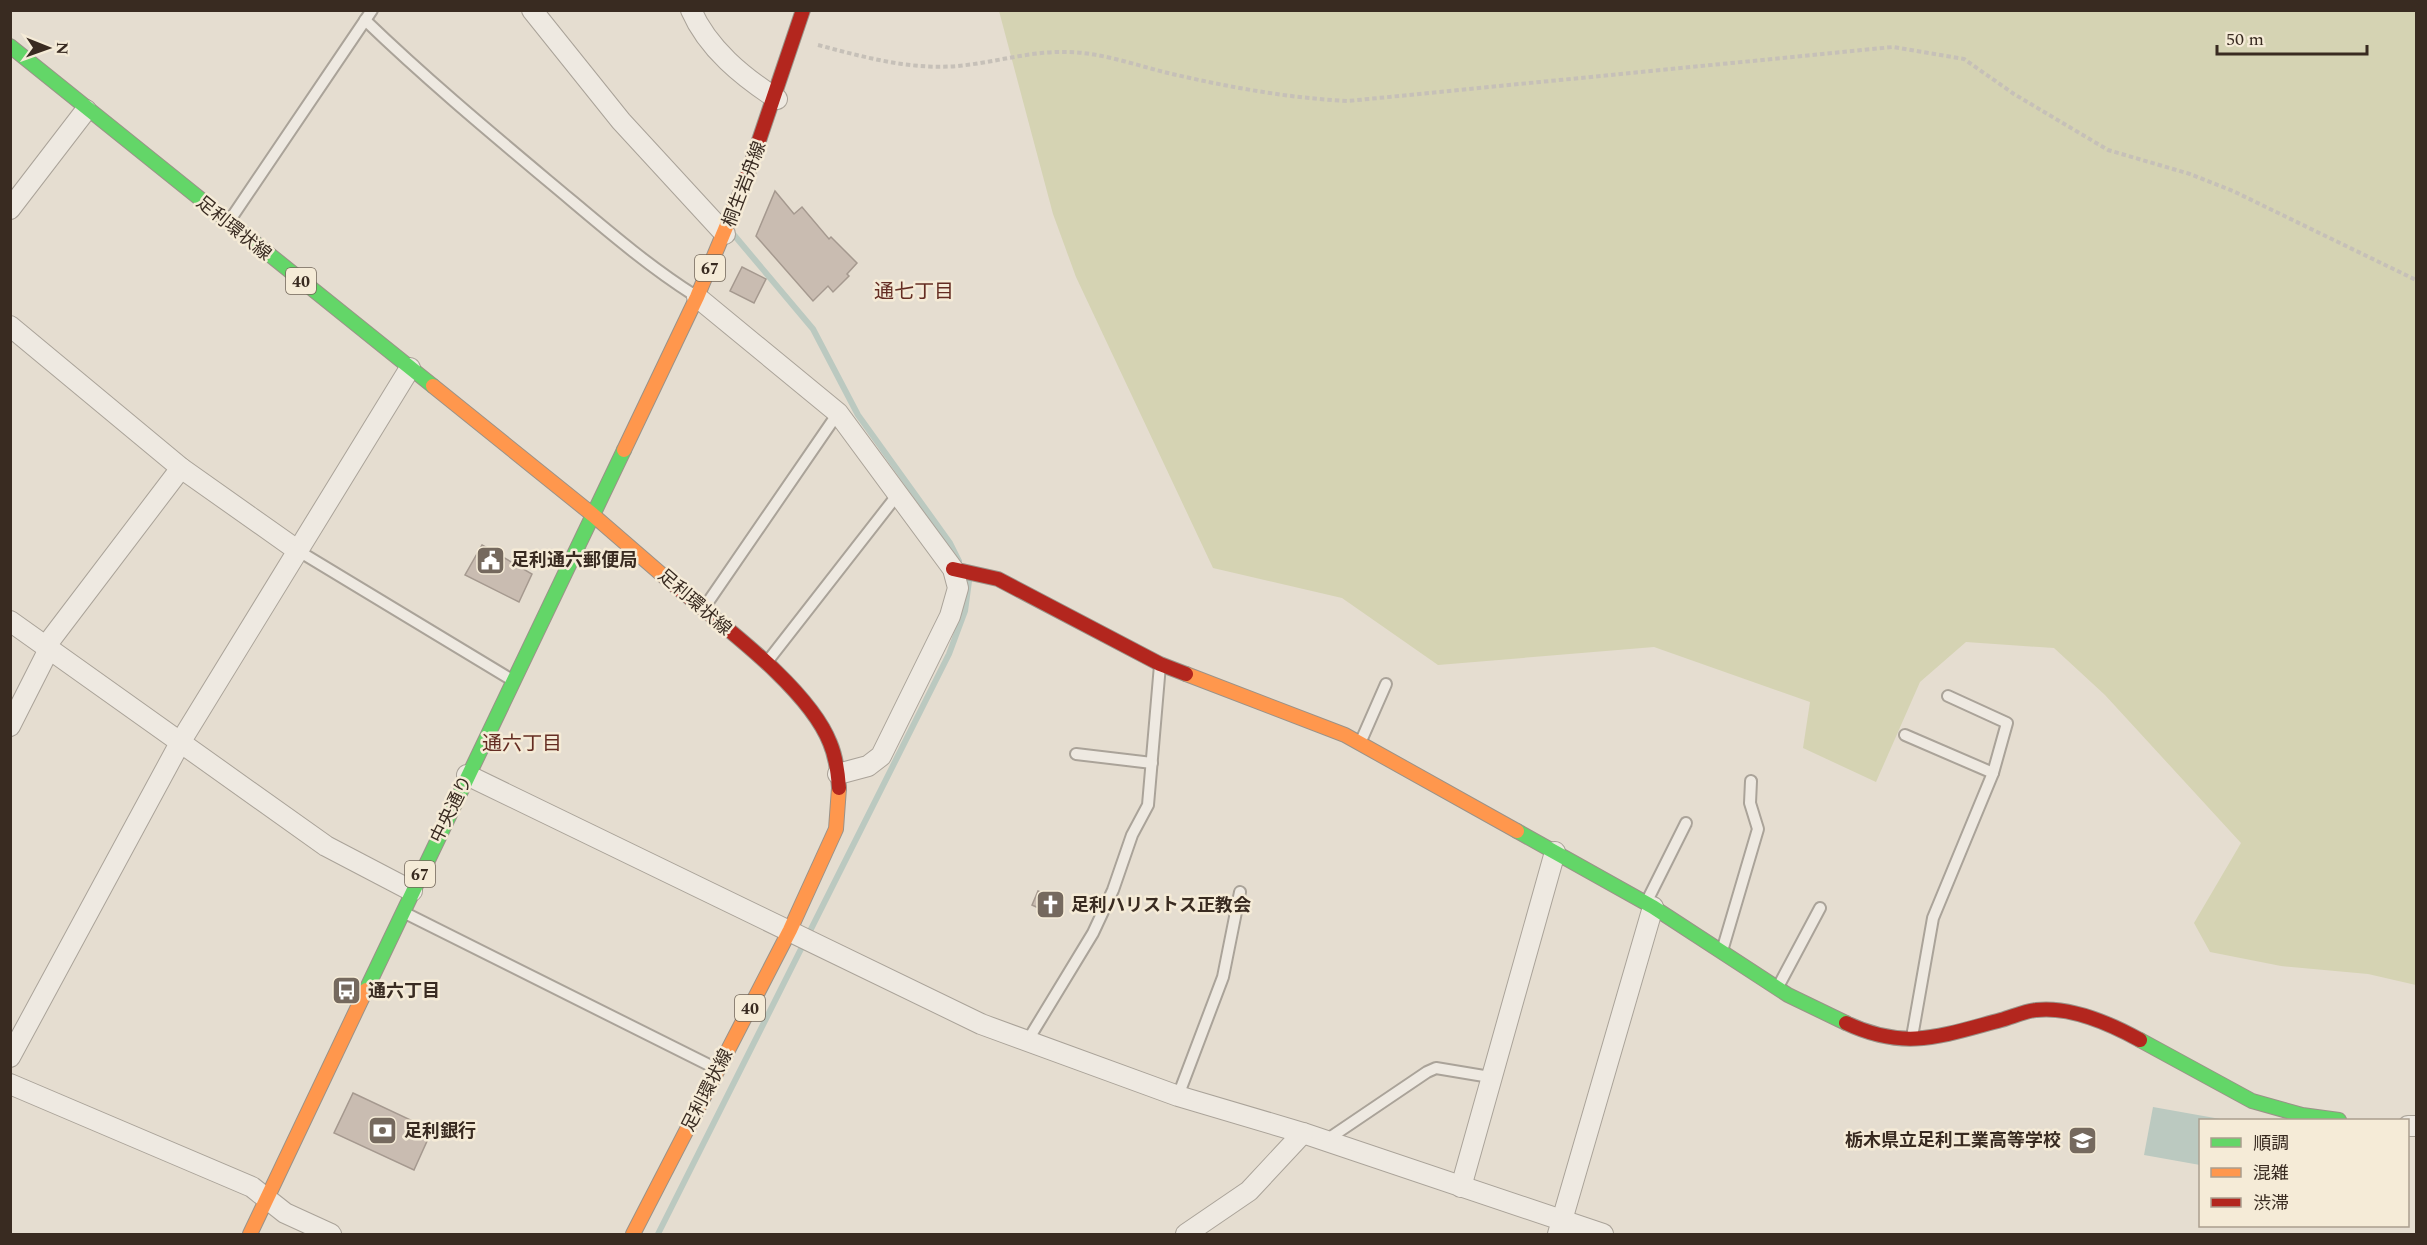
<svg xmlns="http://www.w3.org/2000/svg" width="2427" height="1245" font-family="Spectral,'Noto Sans JP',serif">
	<rect width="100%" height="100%" fill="#e5ddd0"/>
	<polygon fill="#d5d3b3" points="999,11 2416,11 2416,985 2368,974 2281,966 2210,952 2194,923 2241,843 2105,695 2054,648 1966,642 1920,682 1876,782 1803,748 1810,702 1654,647 1438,665 1342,598 1213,568 1076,277 1053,214"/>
	<polygon fill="#bbc9c0" points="2153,1107 2226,1120 2200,1120 2200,1165 2144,1155"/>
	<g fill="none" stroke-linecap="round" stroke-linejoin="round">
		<g stroke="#bbc9c0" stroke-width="6">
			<polyline points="734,235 813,329 858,415 950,543 959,561"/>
			<polyline points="658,1234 949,654 965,611 969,581"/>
		</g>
	</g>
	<g fill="#c9bcb1" stroke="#a5998f" stroke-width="1.5">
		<polygon points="775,191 794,214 802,207 829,239 831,237 857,263 847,274 849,276 833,292 828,286 813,301 756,236"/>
		<polygon points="742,267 766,279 754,303 730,291"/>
		<polygon points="482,545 532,574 519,602 465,575"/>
		<polygon points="1038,891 1059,900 1052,914 1032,905"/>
		<polygon points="353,1093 432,1130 414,1170 334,1133"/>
	</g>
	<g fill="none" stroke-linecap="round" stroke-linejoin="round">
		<defs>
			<g id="lane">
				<path d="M365 20C423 76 485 128 547 180 594 219 642 262 694 295"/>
				<polyline points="230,220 372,10"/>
				<polyline points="297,550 512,680"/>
				<polyline points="704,608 838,413"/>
				<polyline points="767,662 898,494"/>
				<polyline points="1905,735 1993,773"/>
				<polyline points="1361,741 1386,684"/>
				<polyline points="1076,754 1152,763"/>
				<polyline points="1646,903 1686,823"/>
				<polyline points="407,914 715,1068"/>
				<polyline points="1722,951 1758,829 1750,803 1751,781"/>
				<polyline points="1778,987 1820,908"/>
				<polyline points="1912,1037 1933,918 1993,773 2007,723 1948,696"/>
				<polyline points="1028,1040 1093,933 1113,890 1132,835 1148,805 1160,665"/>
				<polyline points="1178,1096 1223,977 1240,892"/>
				<polyline points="1325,1141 1427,1072 1436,1068 1490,1077"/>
			</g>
			<g id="street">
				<polyline points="532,10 621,121 725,234"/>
				<path d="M691 10C708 49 743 77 777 99"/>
				<polyline points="10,209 86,110"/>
				<polyline points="697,297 838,413 953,569 958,588 950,616 881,756 868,766 838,774"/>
				<polyline points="10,326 181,468 297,550"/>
				<polyline points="10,621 326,846 412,891"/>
				<polyline points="45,647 181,468"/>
				<polyline points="10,726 49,649"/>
				<polyline points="467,775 981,1024 1178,1096 1303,1133 1603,1234"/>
				<polyline points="10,1057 181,741 410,368"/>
				<polyline points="10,1084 252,1187 285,1213 331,1234"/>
				<polyline points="2408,1126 2416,1126"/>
				<polyline points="1461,1187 1555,852"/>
				<polyline points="1186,1234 1249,1191 1303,1133"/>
				<polyline points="1558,1234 1653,907"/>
			</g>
			<g id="fast">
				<polyline points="10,46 433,386"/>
				<polyline points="1517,831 1653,907 1788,995 1846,1023"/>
				<polyline points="366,990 624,450"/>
				<polyline points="2140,1040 2252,1101 2302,1115 2339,1120"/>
			</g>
			<g id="slow">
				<polyline points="433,386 593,515 668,580"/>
				<polyline points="624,450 697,297 746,179"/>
				<polyline points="1186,674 1345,735 1517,831"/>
				<polyline points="250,1234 366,990"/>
				<polyline points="633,1234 790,930 836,829 839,788"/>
			</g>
			<g id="jam">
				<polyline points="746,179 803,10"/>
				<polyline points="953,569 998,579 1160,664 1186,674"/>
				<path d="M668 580C715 620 808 686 830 743 836 757 838 773 839 788"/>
				<path d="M1846 1023C1905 1051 1941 1036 2001 1020 2012 1017 2025 1011 2036 1010 2071 1006 2111 1024 2140 1040"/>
			</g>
		</defs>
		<use href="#lane" stroke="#aaa399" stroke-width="14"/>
		<use href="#street" stroke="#aaa399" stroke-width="22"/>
		<use href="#fast" stroke="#9a9288" stroke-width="16"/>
		<use href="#slow" stroke="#9a9288" stroke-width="16"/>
		<use href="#jam" stroke="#9a9288" stroke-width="16"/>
		<path stroke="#c6c0b8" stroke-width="4" stroke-dasharray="4.5 3" stroke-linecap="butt" d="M818 45C864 57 909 70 957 66 993 63 1029 51 1066 52 1100 52 1135 65 1168 73 1228 87 1287 98 1348 101L1893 47 1964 59 2014 94 2108 150 2190 174 2233 191 2416 280"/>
		<use href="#lane" stroke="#eee9e1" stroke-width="10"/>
		<use href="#street" stroke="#eee9e1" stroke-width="20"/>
		<use href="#fast" stroke="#63d668" stroke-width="14"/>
		<use href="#slow" stroke="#ff974d" stroke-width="14"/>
		<use href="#jam" stroke="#b3261e" stroke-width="14"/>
	</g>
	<defs>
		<symbol id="civic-square" viewBox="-11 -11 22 22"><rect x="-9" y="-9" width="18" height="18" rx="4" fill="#75695e" stroke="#f5ebd7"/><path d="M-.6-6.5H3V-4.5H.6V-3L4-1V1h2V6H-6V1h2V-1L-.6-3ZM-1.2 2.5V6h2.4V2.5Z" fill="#fff"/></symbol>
		<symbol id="church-square" viewBox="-11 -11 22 22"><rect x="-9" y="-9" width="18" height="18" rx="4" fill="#75695e" stroke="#f5ebd7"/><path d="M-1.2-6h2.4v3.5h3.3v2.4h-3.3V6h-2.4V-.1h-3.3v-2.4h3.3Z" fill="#fff"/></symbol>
		<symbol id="bus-square" viewBox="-11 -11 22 22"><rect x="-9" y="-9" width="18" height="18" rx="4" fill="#75695e" stroke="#f5ebd7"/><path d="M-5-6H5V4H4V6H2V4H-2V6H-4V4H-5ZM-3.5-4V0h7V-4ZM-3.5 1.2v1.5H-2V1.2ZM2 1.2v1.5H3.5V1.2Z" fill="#fff"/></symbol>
		<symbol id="bank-square" viewBox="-11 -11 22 22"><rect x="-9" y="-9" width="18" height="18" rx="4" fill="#75695e" stroke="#f5ebd7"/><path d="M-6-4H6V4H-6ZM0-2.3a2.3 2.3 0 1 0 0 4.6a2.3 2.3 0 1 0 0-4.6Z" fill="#fff"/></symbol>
		<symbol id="school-square" viewBox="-11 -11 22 22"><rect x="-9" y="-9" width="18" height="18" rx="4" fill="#75695e" stroke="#f5ebd7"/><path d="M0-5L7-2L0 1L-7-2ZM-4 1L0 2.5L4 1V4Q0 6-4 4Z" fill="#fff"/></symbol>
	</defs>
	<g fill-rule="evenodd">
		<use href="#civic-square" x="474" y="544" width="33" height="33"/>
		<use href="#church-square" x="1034" y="888" width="33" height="33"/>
		<use href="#bus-square" x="330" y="974" width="33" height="33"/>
		<use href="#bank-square" x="366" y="1114" width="33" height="33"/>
		<use href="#school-square" x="2066" y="1124" width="33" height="33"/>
	</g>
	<g text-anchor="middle" stroke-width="5" stroke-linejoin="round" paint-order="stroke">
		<g fill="#f5ebd7" stroke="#716558" stroke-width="1.5">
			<rect x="695" y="255" width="30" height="26" rx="4.5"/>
			<rect x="286" y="268" width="30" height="26" rx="4.5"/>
			<rect x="405" y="861" width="30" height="26" rx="4.5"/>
			<rect x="735" y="995" width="30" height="26" rx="4.5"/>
		</g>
		<g font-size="16" font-weight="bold" fill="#392b21">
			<text x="710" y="274">67</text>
			<text x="301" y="287">40</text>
			<text x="420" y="880">67</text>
			<text x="750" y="1014">40</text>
		</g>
		<g font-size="18" fill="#392b21" stroke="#f5ebd7">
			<text transform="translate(744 184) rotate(-69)" y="6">桐生岩舟線</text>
			<text transform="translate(234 228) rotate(39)" y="6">足利環状線</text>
			<text transform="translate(695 602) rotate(41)" y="6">足利環状線</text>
			<text transform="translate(451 809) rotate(-64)" y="6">中央通り</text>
			<text transform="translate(707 1090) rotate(-63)" y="6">足利環状線</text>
		</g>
		<g font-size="18" font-weight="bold" fill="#392b21" stroke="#f5ebd7" text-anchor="start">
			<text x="511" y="566">足利通六郵便局</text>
			<text x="1071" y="911">足利ハリストス正教会</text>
			<text x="368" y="997">通六丁目</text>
			<text x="404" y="1137">足利銀行</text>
			<text x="2061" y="1146" text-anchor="end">栃木県立足利工業高等学校</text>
		</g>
		<g font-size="20" fill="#642c22" stroke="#f5ebd7">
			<text x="914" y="298">通七丁目</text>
			<text x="522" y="750">通六丁目</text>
		</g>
	</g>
	<rect width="2427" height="1245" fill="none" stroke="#392b21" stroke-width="24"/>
	<rect x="2199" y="1119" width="210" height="108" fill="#f5ebd7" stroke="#aa9e8e" stroke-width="1.5"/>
	<rect x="2211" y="1138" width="30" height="9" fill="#63d668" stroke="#aa9e8e" stroke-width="1.5"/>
	<text x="2253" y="1149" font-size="18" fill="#392b21">順調</text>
	<rect x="2211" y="1168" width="30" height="9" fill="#ff974d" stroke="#aa9e8e" stroke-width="1.5"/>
	<text x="2253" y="1179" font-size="18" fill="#392b21">混雑</text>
	<rect x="2211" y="1198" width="30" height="9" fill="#b3261e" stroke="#aa9e8e" stroke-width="1.5"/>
	<text x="2253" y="1209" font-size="18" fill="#392b21">渋滞</text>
	<g transform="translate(48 48) rotate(91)" stroke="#f5ebd7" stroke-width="4.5" paint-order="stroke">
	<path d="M0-4.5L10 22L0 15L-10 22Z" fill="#392b21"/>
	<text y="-9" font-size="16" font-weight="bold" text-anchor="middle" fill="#392b21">N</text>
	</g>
	<path d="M2217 45v9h150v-9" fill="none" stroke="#392b21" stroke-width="3"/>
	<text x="2226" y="45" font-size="18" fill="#392b21" stroke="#f5ebd7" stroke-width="4.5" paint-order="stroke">50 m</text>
</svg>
